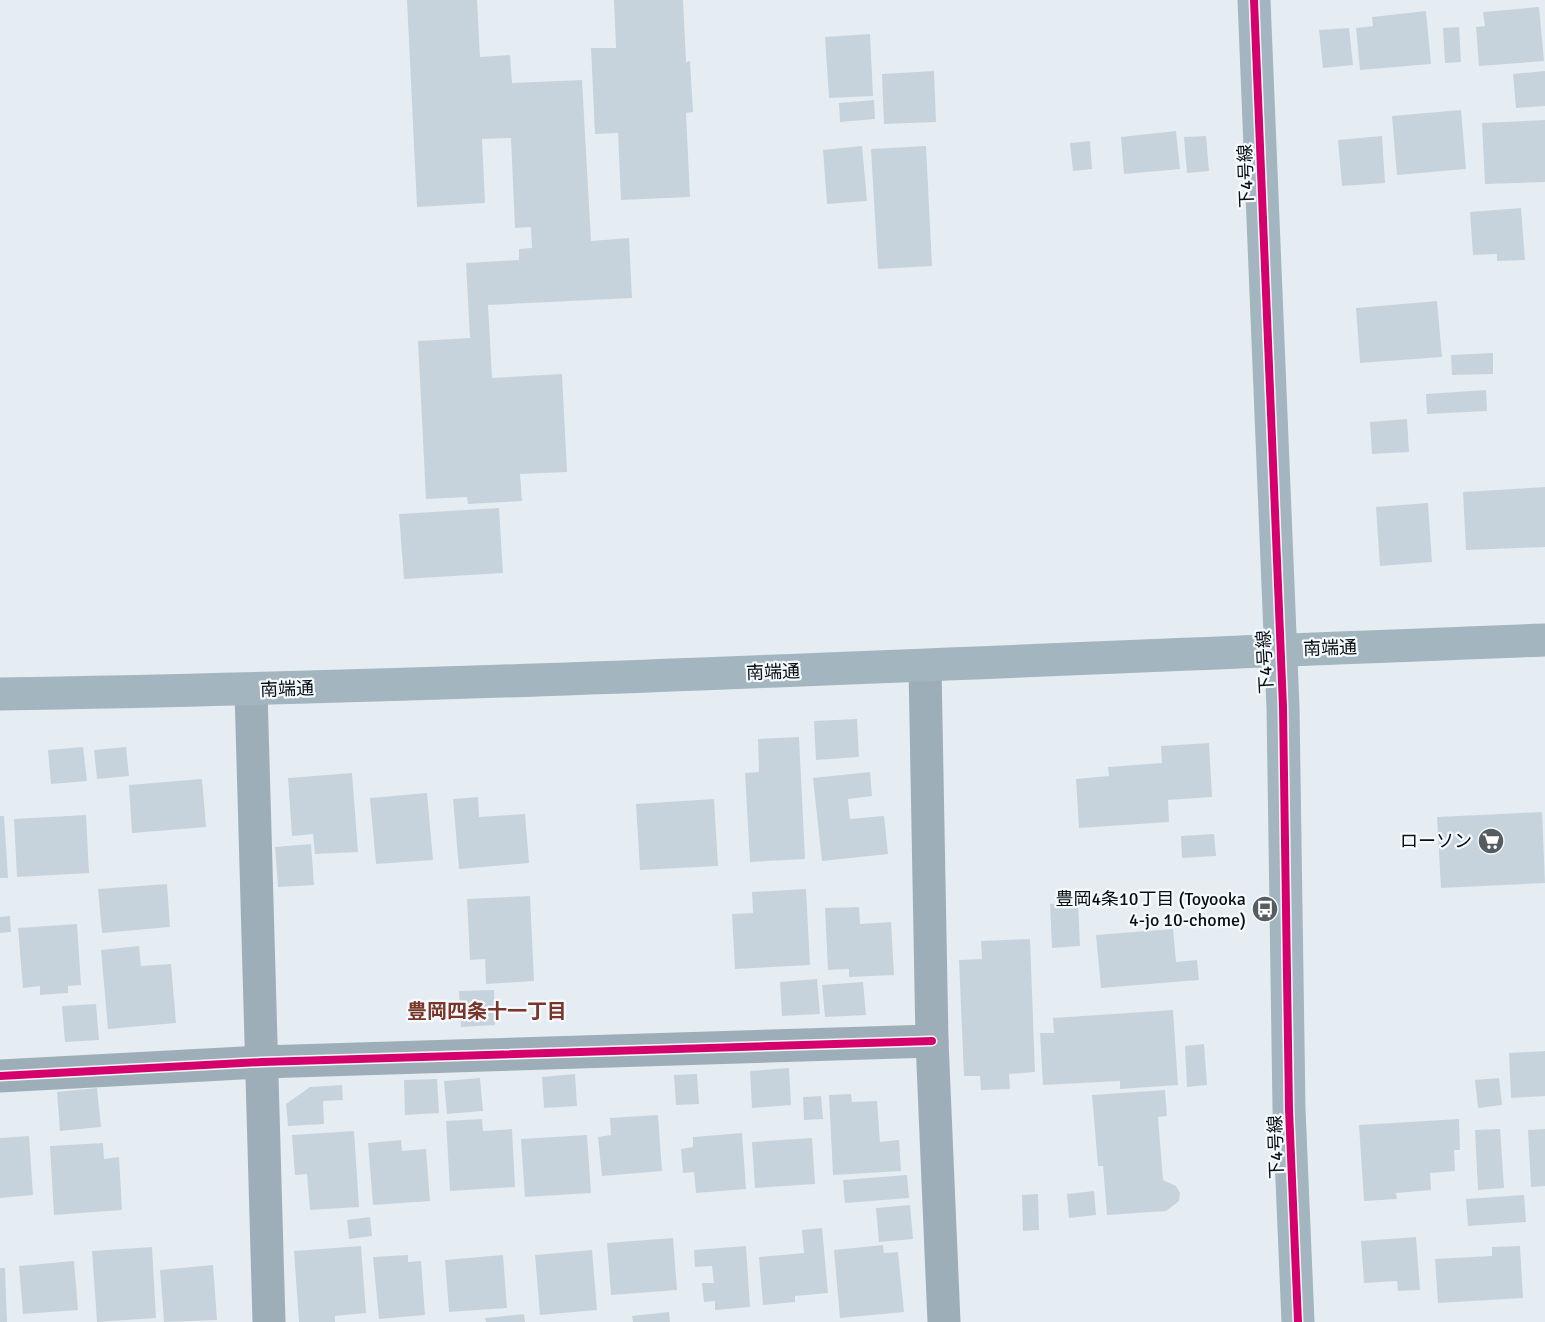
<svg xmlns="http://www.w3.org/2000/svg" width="1545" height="1322" font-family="Signika,'Noto Sans JP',sans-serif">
	<rect width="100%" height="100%" fill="#e5edf3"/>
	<g fill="#c7d3dc">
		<polygon points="407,0 477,0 480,57 510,55 512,83 582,80 591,241 629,238 632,298 488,305 492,378 562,374 567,472 520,474 522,501 468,504 467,497 426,499 418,341 470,338 466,263 519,260 519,249 532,248 531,227 515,228 511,138 482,139 485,203 417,207"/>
		<polygon points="614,0 683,0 686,62 690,61 693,112 686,113 690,197 621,200 618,133 595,134 591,48 616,48"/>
		<polygon points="1539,7 1544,61 1479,66 1476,27 1485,26 1483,12"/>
		<polygon points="1426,11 1431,64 1360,70 1356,28 1373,26 1372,17"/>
		<polygon points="1459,27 1461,62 1445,63 1443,28"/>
		<polygon points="1349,28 1353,65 1323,68 1319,30"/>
		<polygon points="870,34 873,96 829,98 825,37"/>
		<polygon points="934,71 936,122 884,124 882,74"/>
		<polygon points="1545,71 1545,106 1516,108 1513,74"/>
		<polygon points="874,100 875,119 840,122 839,103"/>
		<polygon points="1461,110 1466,169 1397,175 1392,116"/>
		<polygon points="1545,120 1545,182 1485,184 1482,123"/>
		<polygon points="1176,131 1180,169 1124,174 1121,137"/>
		<polygon points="1206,136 1209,171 1187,173 1184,137"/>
		<polygon points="1382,136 1385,183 1342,186 1338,140"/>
		<polygon points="1090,141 1092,169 1073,171 1070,143"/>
		<polygon points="862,146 867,201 827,204 823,150"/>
		<polygon points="926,146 932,266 878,269 871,149"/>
		<polygon points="1521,208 1525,260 1497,261 1497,254 1473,255 1470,212"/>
		<polygon points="1437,301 1442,357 1360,363 1356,308"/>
		<polygon points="1493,353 1493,374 1452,375 1451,355"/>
		<polygon points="1486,390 1487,411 1427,414 1426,394"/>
		<polygon points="1407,419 1409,452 1372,454 1370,422"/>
		<polygon points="1545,487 1545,547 1466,550 1463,492"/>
		<polygon points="1428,503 1432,562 1380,566 1376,507"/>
		<polygon points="499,508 503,573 404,579 399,514"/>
		<polygon points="857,719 859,757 816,760 814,721"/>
		<polygon points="799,737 805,859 750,862 745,773 759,772 758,739"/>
		<polygon points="1209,743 1212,797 1168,800 1169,822 1079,828 1076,779 1109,776 1108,767 1162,763 1161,746"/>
		<polygon points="83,747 87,781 51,784 48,750"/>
		<polygon points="126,747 129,776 97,779 94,750"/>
		<polygon points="870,772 872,796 848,799 850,819 884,816 888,854 822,861 813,778"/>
		<polygon points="352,773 358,852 315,854 313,834 292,836 288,778"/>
		<polygon points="202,779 206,827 132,833 129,785"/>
		<polygon points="427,793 433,860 376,864 370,798"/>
		<polygon points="478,797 479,817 525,814 529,863 459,869 453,799"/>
		<polygon points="714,799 718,866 640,870 636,804"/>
		<polygon points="1542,812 1545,883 1441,888 1437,817"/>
		<polygon points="86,815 89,873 17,877 14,819"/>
		<polygon points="0,816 4,816 8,878 0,878"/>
		<polygon points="1214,834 1216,856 1182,858 1181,836"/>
		<polygon points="311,844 314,885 278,887 275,847"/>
		<polygon points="167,884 170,927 102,933 98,889"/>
		<polygon points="806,889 810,965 735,969 732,914 753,913 752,892"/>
		<polygon points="530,896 534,981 486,984 485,959 470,960 467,899"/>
		<polygon points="1078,902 1080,946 1052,948 1050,904"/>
		<polygon points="859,907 860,924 891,922 894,975 849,977 849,969 828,970 825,908"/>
		<polygon points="10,916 11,932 0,933 0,917"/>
		<polygon points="77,924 81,985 68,986 68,993 40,995 40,986 23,988 18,928"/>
		<polygon points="1173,929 1176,962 1197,960 1199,980 1101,988 1096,935"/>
		<polygon points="1030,939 1035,1072 1009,1074 1010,1089 981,1090 980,1076 964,1076 959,960 982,959 981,941"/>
		<polygon points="139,946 141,966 171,964 176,1023 108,1029 101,950"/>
		<polygon points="817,979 820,1014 782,1016 780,982"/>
		<polygon points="863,982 866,1015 825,1017 822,985"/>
		<polygon points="494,990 495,1025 461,1027 459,991"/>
		<polygon points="96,1004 99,1040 65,1042 62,1006"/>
		<polygon points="1173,1010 1178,1085 1120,1089 1120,1081 1043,1085 1040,1033 1054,1033 1053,1018"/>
		<polygon points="1204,1044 1207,1085 1187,1087 1185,1046"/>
		<polygon points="1545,1051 1545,1096 1511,1098 1509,1053"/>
		<polygon points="789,1068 791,1105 752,1108 750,1071"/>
		<polygon points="575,1074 577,1106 544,1108 542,1077"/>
		<polygon points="697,1074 699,1104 676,1105 674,1075"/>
		<polygon points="480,1078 483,1111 447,1114 444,1081"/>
		<polygon points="1499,1078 1502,1105 1478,1108 1475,1080"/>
		<polygon points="437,1079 439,1113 405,1115 404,1080"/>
		<polygon points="342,1085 343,1100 323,1101 324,1124 288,1126 286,1104 310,1087"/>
		<polygon points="97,1088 101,1127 60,1131 57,1092"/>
		<polygon points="1165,1090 1167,1116 1158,1117 1163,1180 1176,1186 1180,1193 1179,1201 1166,1211 1107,1215 1103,1166 1098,1166 1092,1095"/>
		<polygon points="851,1094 852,1102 877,1101 880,1142 899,1140 901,1171 833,1175 829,1095"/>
		<polygon points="821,1096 823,1119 804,1120 803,1097"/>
		<polygon points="658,1115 662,1171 602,1176 598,1137 611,1135 610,1118"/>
		<polygon points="482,1119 483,1131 512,1129 515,1187 450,1191 446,1121"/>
		<polygon points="1459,1119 1460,1150 1454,1150 1455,1171 1430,1173 1431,1190 1396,1193 1397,1199 1364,1201 1359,1125"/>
		<polygon points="1500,1129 1504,1188 1478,1190 1475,1130"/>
		<polygon points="1545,1129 1545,1186 1531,1187 1528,1130"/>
		<polygon points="354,1131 359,1207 310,1210 307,1174 295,1175 292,1135"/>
		<polygon points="742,1133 746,1189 696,1193 694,1172 683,1173 681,1149 693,1147 693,1137"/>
		<polygon points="587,1135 591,1193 525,1197 521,1139"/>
		<polygon points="29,1136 33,1195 0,1198 0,1138"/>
		<polygon points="812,1138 815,1184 755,1188 752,1142"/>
		<polygon points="401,1140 402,1151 426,1149 430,1201 373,1205 368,1143"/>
		<polygon points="103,1143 104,1159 119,1157 122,1210 54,1215 50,1146"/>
		<polygon points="907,1175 909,1198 845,1203 843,1180"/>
		<polygon points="1094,1191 1096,1215 1069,1218 1067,1194"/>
		<polygon points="1038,1194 1039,1230 1023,1231 1022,1195"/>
		<polygon points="1524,1195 1526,1222 1468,1226 1466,1199"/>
		<polygon points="910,1205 913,1239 879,1242 876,1208"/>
		<polygon points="370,1217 372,1236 349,1239 347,1220"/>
		<polygon points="822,1228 828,1293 795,1296 795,1302 763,1305 759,1257 804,1253 802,1230"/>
		<polygon points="1416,1237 1420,1290 1398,1291 1397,1281 1364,1283 1361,1241"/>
		<polygon points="673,1238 677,1290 611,1295 607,1243"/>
		<polygon points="883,1245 884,1253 898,1252 904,1312 840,1318 834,1250"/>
		<polygon points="361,1246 366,1313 335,1316 335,1322 299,1322 294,1251"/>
		<polygon points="746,1246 750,1307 715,1310 715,1301 704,1302 702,1283 714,1283 712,1266 695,1267 694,1250"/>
		<polygon points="1520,1246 1523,1298 1438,1303 1435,1259 1492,1256 1492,1247"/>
		<polygon points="152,1247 156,1318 97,1322 92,1251"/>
		<polygon points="592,1250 597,1310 540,1315 535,1255"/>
		<polygon points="408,1255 408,1262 421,1261 425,1315 379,1319 373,1257"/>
		<polygon points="503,1255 507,1308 449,1312 445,1260"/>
		<polygon points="74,1261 78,1310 23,1314 19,1266"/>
		<polygon points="213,1265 217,1320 164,1322 160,1270"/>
		<polygon points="0,1268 5,1268 7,1322 0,1322"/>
		<polygon points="669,1312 670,1322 633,1322 632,1316"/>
		<polygon points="524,1314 525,1322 486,1322 485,1318"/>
	</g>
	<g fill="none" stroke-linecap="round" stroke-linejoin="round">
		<g stroke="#9eaeb8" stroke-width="33">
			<polyline points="925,667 932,1041 944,1322"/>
			<polyline points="251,691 269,1322"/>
			<polyline points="0,1076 262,1062 932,1041"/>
		</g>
		<g stroke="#a3b5be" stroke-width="33">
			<polyline points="1254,0 1283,707 1289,1109 1298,1322"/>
			<path d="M0 694C515 686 1030 659 1545 640"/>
		</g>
		<defs>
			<g id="cycleway">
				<polyline points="1254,0 1283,707 1289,1109 1298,1322"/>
				<polyline points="0,1076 262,1062 932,1041"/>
			</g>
		</defs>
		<use href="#cycleway" stroke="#f4fafe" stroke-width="11"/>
		<use href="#cycleway" stroke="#d6006c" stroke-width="8"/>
	</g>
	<defs>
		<symbol id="supermarket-disc" viewBox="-11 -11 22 22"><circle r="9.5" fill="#565d61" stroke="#f4fafe"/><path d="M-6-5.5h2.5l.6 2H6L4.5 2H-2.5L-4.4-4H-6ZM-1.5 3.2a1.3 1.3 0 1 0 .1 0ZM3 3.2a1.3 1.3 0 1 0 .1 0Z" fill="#fff"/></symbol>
		<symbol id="bus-disc" viewBox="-11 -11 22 22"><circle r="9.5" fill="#565d61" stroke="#f4fafe"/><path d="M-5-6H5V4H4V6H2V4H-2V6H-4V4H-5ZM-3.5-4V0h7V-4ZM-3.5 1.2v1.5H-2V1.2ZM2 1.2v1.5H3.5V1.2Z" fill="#fff"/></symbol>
	</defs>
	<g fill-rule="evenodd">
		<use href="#supermarket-disc" x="1476" y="826" width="30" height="30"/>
		<use href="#bus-disc" x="1250" y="894" width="30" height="30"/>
	</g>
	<g text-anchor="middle" stroke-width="4.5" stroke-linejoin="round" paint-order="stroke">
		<g font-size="18" fill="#090f12" stroke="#f4fafe">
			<text transform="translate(1246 176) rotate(-92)" y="6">下4号線</text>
			<text transform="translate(1330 648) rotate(-2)" y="6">南端通</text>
			<text transform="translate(1265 662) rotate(-93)" y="6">下4号線</text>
			<text transform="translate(773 672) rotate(-2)" y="6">南端通</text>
			<text transform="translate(287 689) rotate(-2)" y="6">南端通</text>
			<text transform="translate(1276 1147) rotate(-92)" y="6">下4号線</text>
		</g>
		<g font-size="18" fill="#090f12" stroke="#f4fafe" text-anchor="end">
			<text x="1472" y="847">ローソン</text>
			<text x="1246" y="905">豊岡4条10丁目 (Toyooka<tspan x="1246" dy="21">4-jo 10-chome)</tspan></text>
		</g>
		<g font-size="20" font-weight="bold" fill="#7a3529" stroke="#f4fafe">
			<text x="487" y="1018">豊岡四条十一丁目</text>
		</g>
	</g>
</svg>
